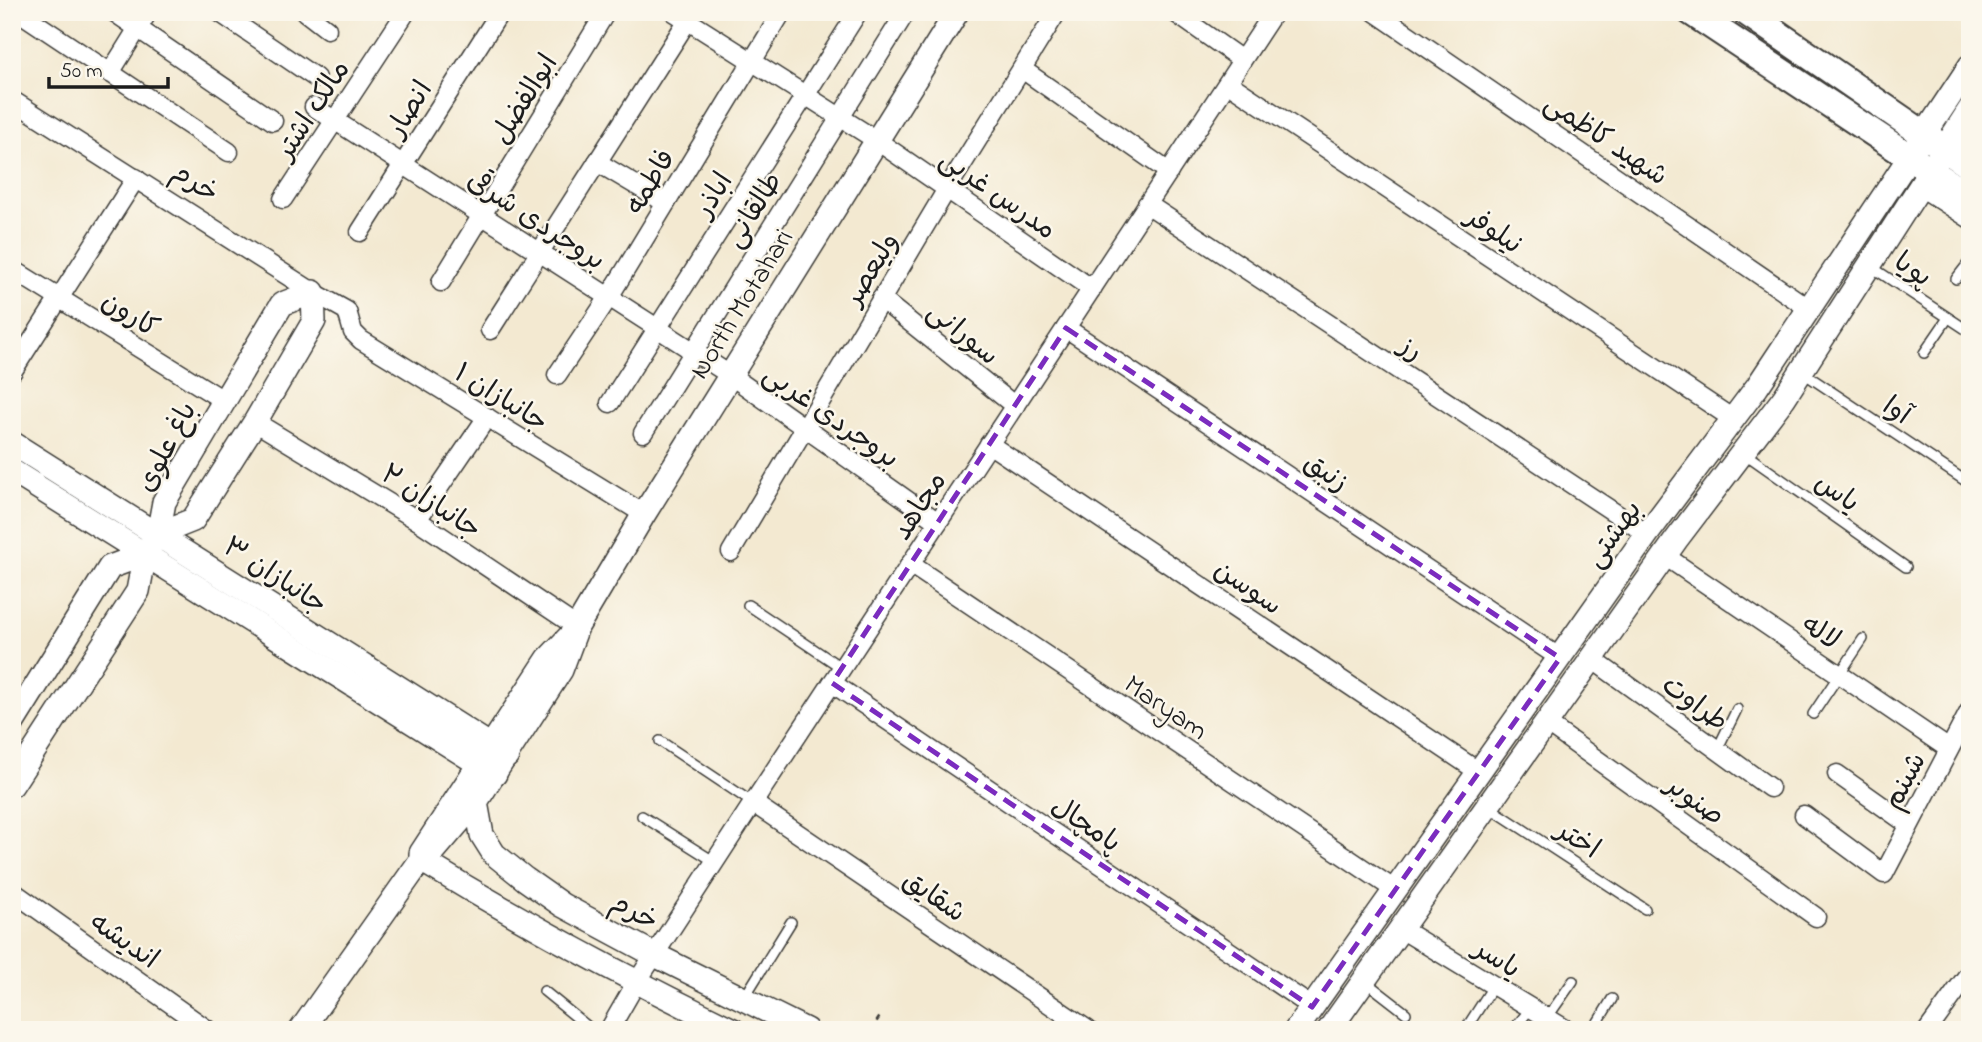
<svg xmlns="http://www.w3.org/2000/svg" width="1982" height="1042" font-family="'Indie Flower','Playpen Sans Arabic',sans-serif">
	<rect width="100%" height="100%" fill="#fbf7ec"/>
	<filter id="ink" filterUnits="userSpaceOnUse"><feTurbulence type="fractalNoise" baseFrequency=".0143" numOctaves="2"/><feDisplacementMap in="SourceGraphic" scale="14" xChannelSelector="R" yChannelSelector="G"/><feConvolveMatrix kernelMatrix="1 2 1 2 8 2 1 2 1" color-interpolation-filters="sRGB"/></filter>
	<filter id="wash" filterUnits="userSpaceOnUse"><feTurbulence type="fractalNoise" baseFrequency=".00686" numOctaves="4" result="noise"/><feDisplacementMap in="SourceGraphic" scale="28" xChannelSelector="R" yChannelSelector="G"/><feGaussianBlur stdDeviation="1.57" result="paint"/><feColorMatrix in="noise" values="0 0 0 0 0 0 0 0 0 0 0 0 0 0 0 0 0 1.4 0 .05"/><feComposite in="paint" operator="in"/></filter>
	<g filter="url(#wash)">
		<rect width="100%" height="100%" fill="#f3e9d1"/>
	</g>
	<g filter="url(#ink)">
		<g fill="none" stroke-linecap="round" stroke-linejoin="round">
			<defs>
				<g id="service">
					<polyline points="1870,266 1970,332"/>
					<polyline points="1956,279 1970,261"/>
					<polyline points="1924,353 1948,318"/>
					<polyline points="1802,372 1970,484"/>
					<polyline points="1744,453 1906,567"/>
					<polyline points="748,605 842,668"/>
					<polyline points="1813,714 1863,639"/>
					<polyline points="660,741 753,803"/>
					<polyline points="1717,750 1737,709"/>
					<polyline points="1489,807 1645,909"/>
					<polyline points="642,816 715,862"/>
					<polyline points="1366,982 1406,1013"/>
					<polyline points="544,991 592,1030"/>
					<polyline points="744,998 791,922"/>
					<polyline points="1547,1018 1573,981"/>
					<polyline points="1465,1030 1494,985"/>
					<polyline points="1513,1030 1531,1008"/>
					<polyline points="1593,1030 1612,999"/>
				</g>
				<g id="minor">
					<polyline points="19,12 229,152"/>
					<polyline points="114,12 273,121"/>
					<polyline points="219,12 316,78"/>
					<polyline points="305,12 327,29"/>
					<polyline points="674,12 876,140 1092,289"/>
					<polyline points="1174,12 1242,60"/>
					<polyline points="1375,12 1808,308"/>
					<polyline points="1022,69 1169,172"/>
					<polyline points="110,73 148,12"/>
					<polyline points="1228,83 1733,419"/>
					<polyline points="12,100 313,292 347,311 353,332 361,340 644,514"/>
					<polyline points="314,107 730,375 938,522"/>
					<polyline points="597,162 666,203"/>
					<polyline points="1919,186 1970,219"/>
					<polyline points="283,199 406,12"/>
					<polyline points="1147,204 1647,534"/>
					<polyline points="360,232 500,12"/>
					<polyline points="12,269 223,400"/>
					<polyline points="441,282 606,12"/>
					<polyline points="881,299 1015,406"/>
					<polyline points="1066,328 1560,658"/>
					<polyline points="490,330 693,12"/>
					<polyline points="12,372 136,178"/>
					<polyline points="557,375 609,297 782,12"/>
					<polyline points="610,403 858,12"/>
					<polyline points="255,422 417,520 577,627"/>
					<polyline points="643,433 906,12"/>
					<polyline points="989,444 1479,772"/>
					<polyline points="417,520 487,417"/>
					<polyline points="731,552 947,189 1057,12"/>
					<polyline points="1665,556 1949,749"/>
					<polyline points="910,564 1395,890"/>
					<polyline points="1592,659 1770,788"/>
					<polyline points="832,683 1312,1007"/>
					<polyline points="1546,723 1816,917"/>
					<polyline points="1837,774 1909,825"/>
					<polyline points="753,803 1088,1030"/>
					<polyline points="1804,815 1884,874 1970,710"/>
					<polyline points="12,891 208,1030"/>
					<polyline points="1401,929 1567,1030"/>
					<polyline points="609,1030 636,983 753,803 1274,12"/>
					<polyline points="1928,1030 1970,972"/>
				</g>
				<g id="tertiary">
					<polygon points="313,292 314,321 255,422 193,520 158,534 164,502 282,304"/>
					<polyline points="12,443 507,756"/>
					<polyline points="12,471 495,774"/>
					<polyline points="12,724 110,567 145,554"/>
					<polyline points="12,785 138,591 145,554 152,543"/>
					<polyline points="476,802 482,835 494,854 525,879 562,905 655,955 806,1030"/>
					<polyline points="421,860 428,858 476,802 561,670 577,627 644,514 957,12"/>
					<path d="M421 860C522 922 626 978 733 1030"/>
					<polyline points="301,1030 421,860 421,853 548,659 571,635"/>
					<polyline points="1296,1030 1647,534 1757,387 1970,66"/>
					<polyline points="1329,1030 1676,540 1784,398 1970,109"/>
				</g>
				<g id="secondary">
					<polyline points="1691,12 1970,197"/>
					<polyline points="1746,12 1970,166"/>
				</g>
			</defs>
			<use href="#service" stroke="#3c3b37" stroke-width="12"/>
			<use href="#minor" stroke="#3c3b37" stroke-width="21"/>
			<use href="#tertiary" stroke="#3c3b37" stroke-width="26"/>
			<use href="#secondary" stroke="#3c3b37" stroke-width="30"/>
			<polyline stroke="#3c3b37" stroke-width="2.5" stroke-dasharray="5 5" stroke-linecap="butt" points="871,1030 881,1015"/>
			<use href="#service" stroke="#fff" stroke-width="9"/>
			<use href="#minor" stroke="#fff" stroke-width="18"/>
			<use href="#tertiary" stroke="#fff" stroke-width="23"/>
			<use href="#secondary" stroke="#fff" stroke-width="26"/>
		</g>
	</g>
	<path fill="none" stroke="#7b2cbf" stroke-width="5" stroke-dasharray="14 9" stroke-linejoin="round" d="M1066 328 1560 658 1312 1007 832 683Z"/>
	<g text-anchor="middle" stroke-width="5" stroke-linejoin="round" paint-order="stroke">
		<g font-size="28" fill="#1c1c1c" stroke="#fbf7ec">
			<text transform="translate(523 98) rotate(-58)" y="10">ابوالفضل</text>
			<text transform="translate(408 108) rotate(-58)" y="10">انصار</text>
			<text transform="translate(311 109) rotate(-57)" y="10">مالک اشتر</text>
			<text transform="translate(1607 138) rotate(34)" y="10">شهید کاظمی</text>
			<text transform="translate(196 181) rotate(33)" y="10">خرم</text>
			<text transform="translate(649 181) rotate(-59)" y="10">فاطمه</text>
			<text transform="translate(999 193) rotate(35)" y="10">مدرس غربی</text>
			<text transform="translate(712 194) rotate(-58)" y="10">اباذر</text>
			<text transform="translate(752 209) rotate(-58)" y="10">طالقانی</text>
			<text transform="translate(537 219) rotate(33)" y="10">بروجردی شرقی</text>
			<text transform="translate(1495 229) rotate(34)" y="10">نیلوفر</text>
			<text transform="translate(870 268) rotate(-59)" y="10">ولیعصر</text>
			<text transform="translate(1914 268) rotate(34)" y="10">پویا</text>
			<text transform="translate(740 303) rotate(-58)" y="10">North Motahari</text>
			<text transform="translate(131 313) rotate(32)" y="10">کارون</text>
			<text transform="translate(964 332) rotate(39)" y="10">سورانی</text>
			<text transform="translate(1412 347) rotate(33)" y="10">رز</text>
			<text transform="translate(502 396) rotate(32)" y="10">جانبازان ۱</text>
			<text transform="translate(1898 409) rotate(34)" y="10">آوا</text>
			<text transform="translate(832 415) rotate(35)" y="10">بروجردی غربی</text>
			<text transform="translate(165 446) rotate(-62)" y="10">باغ علوی</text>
			<text transform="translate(1327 471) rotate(34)" y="10">زنبق</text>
			<text transform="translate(1838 491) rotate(35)" y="10">یاس</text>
			<text transform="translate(432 500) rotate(33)" y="10">جانبازان ۲</text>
			<text transform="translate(918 505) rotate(-57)" y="10">مجاهد</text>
			<text transform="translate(1612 533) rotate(-54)" y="10">بهشتی</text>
			<text transform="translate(276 574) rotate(33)" y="10">جانبازان ۳</text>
			<text transform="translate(1249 586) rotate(34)" y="10">سوسن</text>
			<text transform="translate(1822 631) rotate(34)" y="10">لاله</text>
			<text transform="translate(1696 702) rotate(36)" y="10">طراوت</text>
			<text transform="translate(1167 706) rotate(34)" y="10">Maryam</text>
			<text transform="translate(1903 780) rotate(-62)" y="10">شبنم</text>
			<text transform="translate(1696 799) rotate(36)" y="10">صنوبر</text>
			<text transform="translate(1087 823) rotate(34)" y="10">پامچال</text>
			<text transform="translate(1579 838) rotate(33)" y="10">اختر</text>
			<text transform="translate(935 895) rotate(34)" y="10">شقایق</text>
			<text transform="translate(635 910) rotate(28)" y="10">خرم</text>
			<text transform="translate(125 939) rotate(35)" y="10">اندیشه</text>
			<text transform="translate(1498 957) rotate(32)" y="10">یاسر</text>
		</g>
	</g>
	<rect width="1982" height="1042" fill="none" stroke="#fbf7ec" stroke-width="42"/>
	<path d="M49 77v10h119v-10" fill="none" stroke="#1c1c1c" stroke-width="3.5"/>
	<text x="60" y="77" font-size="21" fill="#1c1c1c" stroke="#fbf7ec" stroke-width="5" paint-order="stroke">50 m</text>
</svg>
